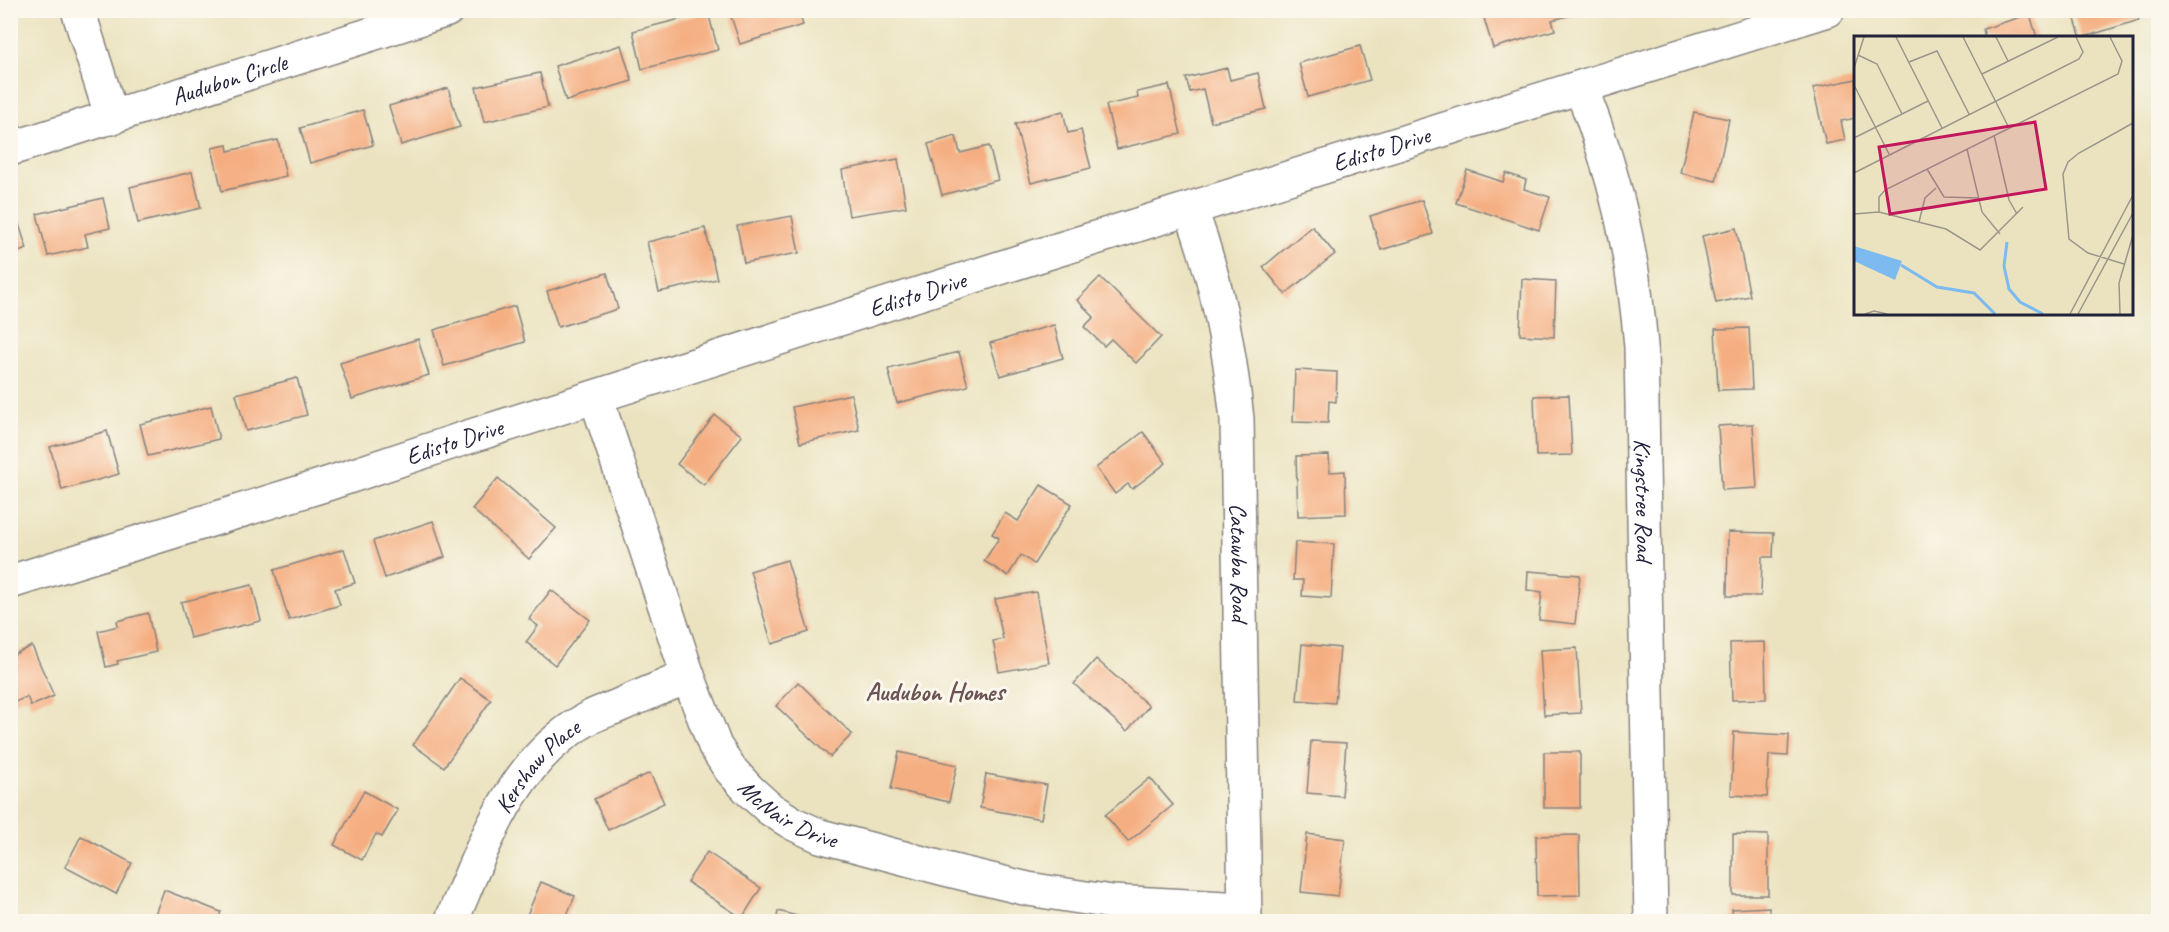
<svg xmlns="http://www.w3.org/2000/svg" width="2169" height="932" font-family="Caveat,sans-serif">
	<rect width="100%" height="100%" fill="#fbf7ec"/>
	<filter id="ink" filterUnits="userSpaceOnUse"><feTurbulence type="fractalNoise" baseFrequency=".0167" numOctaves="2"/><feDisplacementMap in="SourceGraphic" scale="12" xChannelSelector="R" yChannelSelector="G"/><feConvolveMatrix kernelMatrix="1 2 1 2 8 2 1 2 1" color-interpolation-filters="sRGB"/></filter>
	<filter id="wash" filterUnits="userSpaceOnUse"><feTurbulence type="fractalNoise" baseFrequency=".008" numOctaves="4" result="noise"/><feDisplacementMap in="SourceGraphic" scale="24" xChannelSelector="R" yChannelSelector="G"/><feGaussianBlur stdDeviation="1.35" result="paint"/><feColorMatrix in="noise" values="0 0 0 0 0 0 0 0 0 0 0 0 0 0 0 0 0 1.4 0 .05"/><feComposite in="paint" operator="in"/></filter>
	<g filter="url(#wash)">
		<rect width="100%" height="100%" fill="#ebe3c0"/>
		<g id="blocks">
			<g fill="#f5ae81">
				<polygon points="729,10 798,10 803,25 740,44"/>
				<polygon points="1499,10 1571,10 1572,15 1552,20 1555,30 1493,48 1483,15"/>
				<polygon points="2072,10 2136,10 2139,20 2081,38"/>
				<polygon points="708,12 718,50 642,69 633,31"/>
				<polygon points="2030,14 2037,38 1985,38 1983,29"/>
				<polygon points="621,45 632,81 566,101 555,66"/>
				<polygon points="1360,46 1370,80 1308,97 1299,63"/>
				<polygon points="1227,68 1230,80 1258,73 1266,109 1211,122 1203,89 1190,92 1186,78"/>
				<polygon points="540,73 548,107 484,122 476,87"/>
				<polygon points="1856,79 1856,118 1841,121 1845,140 1826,144 1813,88"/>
				<polygon points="1169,85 1181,134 1117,149 1106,105 1138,98 1137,92"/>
				<polygon points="448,88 460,127 401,145 389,106"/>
				<polygon points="363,110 373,145 310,163 300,128"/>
				<polygon points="1063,111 1068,133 1081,130 1091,168 1031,183 1015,124"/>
				<polygon points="1694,112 1729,119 1716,181 1680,173"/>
				<polygon points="956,136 960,153 989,146 998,180 942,195 928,144"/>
				<polygon points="278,140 286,176 222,191 212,148 227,145 228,151"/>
				<polygon points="898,159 906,207 849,216 842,170"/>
				<polygon points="1467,170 1503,182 1506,173 1526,180 1524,189 1550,197 1539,230 1456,203"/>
				<polygon points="192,172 201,208 138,223 130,187"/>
				<polygon points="103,198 110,228 85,234 88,247 48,256 37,214"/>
				<polygon points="1422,200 1433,234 1381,250 1370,216"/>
				<polygon points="16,215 27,249 10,255 10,217"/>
				<polygon points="792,216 799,253 744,263 737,226"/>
				<polygon points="1312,226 1335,254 1285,294 1263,267"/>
				<polygon points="705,228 717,279 659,292 647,242"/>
				<polygon points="1736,228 1750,296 1716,303 1702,236"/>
				<polygon points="607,273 618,309 558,327 547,291"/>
				<polygon points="1100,277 1161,337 1136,363 1111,339 1104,346 1084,327 1094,317 1077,300"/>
				<polygon points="1522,279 1556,281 1554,337 1520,335"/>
				<polygon points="515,306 525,342 444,366 434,330"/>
				<polygon points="1054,325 1063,358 1000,376 990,343"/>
				<polygon points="1749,328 1752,389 1718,390 1715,329"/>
				<polygon points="418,339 429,375 352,399 340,363"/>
				<polygon points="959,352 968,386 897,403 888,369"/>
				<polygon points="1295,370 1337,372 1336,402 1329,401 1328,423 1293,422"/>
				<polygon points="297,378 307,415 246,431 236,394"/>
				<polygon points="851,394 859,430 800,443 792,407"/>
				<polygon points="1569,395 1572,455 1536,456 1534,396"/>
				<polygon points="211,406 219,439 148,456 140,424"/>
				<polygon points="715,415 742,436 704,485 677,464"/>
				<polygon points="1753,424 1757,488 1722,490 1718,426"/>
				<polygon points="107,431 119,474 62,490 50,447"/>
				<polygon points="1143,432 1166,463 1132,489 1128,484 1115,494 1096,468"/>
				<polygon points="1329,455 1330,472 1345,471 1346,514 1298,516 1296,456"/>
				<polygon points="498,478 556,528 529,559 472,509"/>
				<polygon points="1041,485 1072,504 1034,564 1021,555 1008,576 984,561 999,538 992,534 1005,513 1018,521"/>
				<polygon points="433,521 445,557 385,578 373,541"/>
				<polygon points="1728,532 1774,533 1773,557 1762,557 1761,596 1727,596"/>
				<polygon points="1295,542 1334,544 1331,598 1302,596 1303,580 1293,580"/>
				<polygon points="344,549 355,583 335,589 340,605 289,620 274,570"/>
				<polygon points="787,560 809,632 772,644 750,571"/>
				<polygon points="1528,571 1580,575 1575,624 1539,620 1542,592 1527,590"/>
				<polygon points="252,585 261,621 190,638 181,602"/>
				<polygon points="551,590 590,620 555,665 526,642 538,626 529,619"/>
				<polygon points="1036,592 1049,663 999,672 993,641 1003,639 995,599"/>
				<polygon points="148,613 156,652 117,661 118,664 106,667 98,631 118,626 117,621"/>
				<polygon points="1765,642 1766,699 1732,700 1730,643"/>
				<polygon points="1302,644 1340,648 1335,703 1297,700"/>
				<polygon points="32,646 54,696 31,706 27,697 10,704 10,656"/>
				<polygon points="1577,648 1581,713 1544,715 1540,650"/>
				<polygon points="1096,659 1149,706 1127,731 1074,684"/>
				<polygon points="460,678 491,700 444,767 413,745"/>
				<polygon points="798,682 852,734 830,757 776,706"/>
				<polygon points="1734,732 1789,735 1788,756 1769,755 1767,797 1731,795"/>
				<polygon points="1311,741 1346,743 1342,796 1307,793"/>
				<polygon points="899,752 957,765 949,802 891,789"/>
				<rect x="1544" y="752" width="36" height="56"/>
				<polygon points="650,773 664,803 608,830 594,799"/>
				<polygon points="986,774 1047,785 1041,819 980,808"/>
				<polygon points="1150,778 1173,805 1128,842 1105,815"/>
				<polygon points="364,791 398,810 382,837 376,834 362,860 334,845"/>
				<polygon points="1307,834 1345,839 1338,896 1301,892"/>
				<polygon points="1733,834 1768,835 1768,895 1733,895"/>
				<polygon points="1579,835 1580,895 1537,896 1536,836"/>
				<polygon points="81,836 132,863 116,894 65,867"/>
				<polygon points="707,852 761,888 742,918 687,882"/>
				<polygon points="541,882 575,896 564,922 524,922"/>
				<polygon points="164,890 221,912 217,922 152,922"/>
				<polygon points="1769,907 1770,922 1733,922 1732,909"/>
				<polygon points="778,911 816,921 816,922 776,922"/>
			</g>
		</g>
	</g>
	<g filter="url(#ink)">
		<use href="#blocks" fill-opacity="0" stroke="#86827e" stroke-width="1.5"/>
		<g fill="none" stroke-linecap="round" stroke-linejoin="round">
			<defs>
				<g id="minor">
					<polyline points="78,10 112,118"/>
					<path id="s1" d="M1581 88C1616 175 1633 253 1641 346L1651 922"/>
					<path id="s2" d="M10 149 447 10"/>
					<path id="s3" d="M1191 210C1217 281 1229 344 1237 419L1245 922"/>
					<path id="s4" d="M596 397 688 676 715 746 730 769 749 790 770 809 794 824 820 836 949 870 1028 889 1112 902 1245 909"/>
					<path id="s5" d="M10 582 327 484 462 439 1028 259 1828 10"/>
					<path id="s6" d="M451 922C483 848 511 761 587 719 597 713 609 710 620 705 643 695 666 686 688 676"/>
				</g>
			</defs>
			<use href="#minor" stroke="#86827e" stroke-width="36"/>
			<use href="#minor" stroke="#fff" stroke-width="33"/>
		</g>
	</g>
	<g text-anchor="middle" stroke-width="6" stroke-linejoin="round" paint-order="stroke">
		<g font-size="24" fill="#22223b" stroke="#fbf7ec">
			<text dy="8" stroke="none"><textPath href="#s2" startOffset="230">Audubon Circle</textPath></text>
			<text dy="8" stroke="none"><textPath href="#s5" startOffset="1438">Edisto Drive</textPath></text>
			<text dy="8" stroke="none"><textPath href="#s5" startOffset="952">Edisto Drive</textPath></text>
			<text dy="8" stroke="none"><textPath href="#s5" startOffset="466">Edisto Drive</textPath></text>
			<text dy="8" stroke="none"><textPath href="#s1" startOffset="420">Kingstree Road</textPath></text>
			<text dy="8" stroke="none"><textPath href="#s3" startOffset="358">Catawba Road</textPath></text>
			<text dy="8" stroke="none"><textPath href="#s6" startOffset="180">Kershaw Place</textPath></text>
			<text dy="8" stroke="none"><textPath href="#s4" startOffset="471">McNair Drive</textPath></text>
		</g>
		<g font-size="26" font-weight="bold" fill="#6c5354" stroke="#fbf7ec">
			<text x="935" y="700">Audubon Homes</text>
		</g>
	</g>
	<g transform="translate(1854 36)">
		<rect width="279" height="279" fill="#ebe3c0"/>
		<path d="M0 210 48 225 41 244 0 225Z" fill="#7dbaf0"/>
		<path fill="none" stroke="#7dbaf0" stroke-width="3" d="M153 206 150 230 155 253 166 266 189 278M47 229 83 251 120 257 141 278"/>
		<path fill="none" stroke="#9b968b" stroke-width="1.5" d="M42 1 88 92M109 1 155 92M142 1 154 25M4 19 23 28 48 78M55 26 83 15 115 78M0 32 10 1M128 38 204 1M0 49 35 118M140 99 155 164 163 178M0 102 74 65M113 113 128 176 146 198M73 133 90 161 125 162M0 137 225 23 229 16 222 1M25 176V161L31 154 264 38 268 25 256 1M0 178 25 176 92 193 126 214 169 171M65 186 71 162 82 152M270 228 234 217 215 203 209 138 214 126 225 117 279 87M11 278 20 275 33 278M216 278 279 159M224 278 279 177M266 278 265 247 279 199"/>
		<path fill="#c2185b" fill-opacity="0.15" stroke="#c2185b" stroke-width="3" d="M181 86 192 153 36 178 25 111Z"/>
		<rect width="279" height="279" fill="none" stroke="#22223b" stroke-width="3"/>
	</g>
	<rect width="2169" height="932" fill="none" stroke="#fbf7ec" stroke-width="36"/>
</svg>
